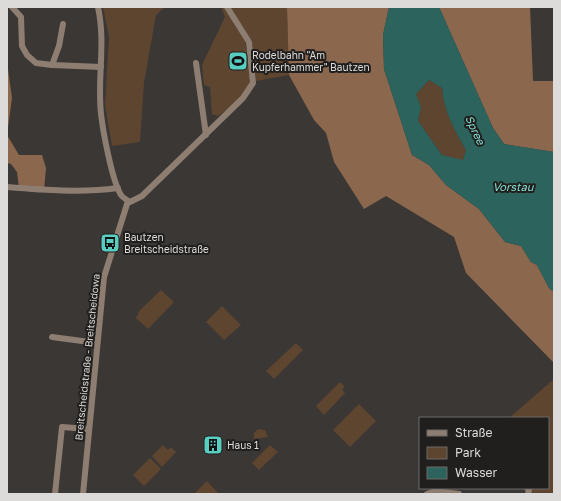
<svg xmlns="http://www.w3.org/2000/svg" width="561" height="501" font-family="'Golos Text',sans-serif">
	<rect width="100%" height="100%" fill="#3a3735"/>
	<g fill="#5e4530">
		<polygon points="103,7 165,7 156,15 144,83 140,142 112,146 105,105 109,37"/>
		<polygon points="221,7 225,7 245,41 251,80 247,90 232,106 218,116 212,114 210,87 204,85 202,65 225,17"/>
		<polygon points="230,7 287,7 289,75 256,81 252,41"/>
		<path d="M429 80 442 88C444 111 454 130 466 150L463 161 442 155 418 121 421 107 416 94Z"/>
		<polygon points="161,290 174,302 148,329 136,318 140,310"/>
		<polygon points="222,306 241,325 224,340 206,322"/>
		<polygon points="296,343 303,350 274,379 266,371"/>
		<polygon points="554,379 554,494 533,494 529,488 548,488 548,418 509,418"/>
		<polygon points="340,382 345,387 342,389 345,393 324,415 316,406"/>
		<polygon points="359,404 376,421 350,447 333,430"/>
		<polygon points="258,429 265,430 268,437 254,439 254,433"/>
		<polygon points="163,445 168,450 171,447 176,452 162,467 152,456"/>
		<polygon points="270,445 278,452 259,470 252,463"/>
		<polygon points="150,458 161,469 144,486 133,475"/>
		<polygon points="207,481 219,494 194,494"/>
	</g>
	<g fill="#8b684d">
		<polygon points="287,7 389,7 383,35 384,69 412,155 429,165 446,185 479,209 505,242 521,246 531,262 537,265 549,288 554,292 554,363 466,273 454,237 386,196 364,209 334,162 326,133 314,120 289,75"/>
		<polygon points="439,7 530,7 533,81 554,81 554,152 504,144 493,128"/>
		<polygon points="7,62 12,98 7,135 19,155 42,155 46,168 44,190 19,188 17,172 11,164 7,163"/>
	</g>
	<path fill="#2c635c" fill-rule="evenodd" d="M389 7H439L493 128 504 144 554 152V292L549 288 537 265 531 262 521 246 505 242 479 209 446 185 429 165 412 155 384 69 383 35ZM429 80 442 88C444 111 454 130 466 150L463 160 442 155 418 121 421 107 416 94Z"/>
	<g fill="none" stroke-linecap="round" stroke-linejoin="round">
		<g stroke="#8e7e72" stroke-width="6">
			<polyline points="12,7 21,17 22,46 27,55 36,63 52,65 59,46 63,24"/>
			<path d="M98 7C106 44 97 78 101 114 103 131 112 181 121 195 123 198 127 200 130 202L142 196 243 98 253 83 249 42 227 7"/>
			<polyline points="196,63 206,135"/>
			<polyline points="52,65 101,67"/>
			<path d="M7 187C44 190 81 193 118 188"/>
			<polyline points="52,337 97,343"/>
			<polyline points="527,488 529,490 528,494"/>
			<polyline points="55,494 62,427 88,429"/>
			<polyline points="83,494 104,277 128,201"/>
			<polyline points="427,494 435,491 459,494"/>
		</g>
	</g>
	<defs>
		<symbol id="stadium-square" viewBox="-11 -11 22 22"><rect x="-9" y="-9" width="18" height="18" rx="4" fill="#58cec0" stroke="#201f1e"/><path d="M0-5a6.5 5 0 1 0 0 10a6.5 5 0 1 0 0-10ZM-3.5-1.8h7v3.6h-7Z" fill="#111"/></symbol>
		<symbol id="bus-square" viewBox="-11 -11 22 22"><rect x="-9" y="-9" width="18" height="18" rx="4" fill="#58cec0" stroke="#201f1e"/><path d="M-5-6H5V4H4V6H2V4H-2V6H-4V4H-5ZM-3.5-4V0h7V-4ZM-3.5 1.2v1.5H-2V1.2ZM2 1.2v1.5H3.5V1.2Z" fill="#111"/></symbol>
		<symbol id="building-square" viewBox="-11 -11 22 22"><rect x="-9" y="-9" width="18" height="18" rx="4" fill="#58cec0" stroke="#201f1e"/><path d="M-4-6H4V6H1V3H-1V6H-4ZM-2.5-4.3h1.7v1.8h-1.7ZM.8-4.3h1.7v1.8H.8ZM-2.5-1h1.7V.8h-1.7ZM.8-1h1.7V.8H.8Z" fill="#111"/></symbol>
	</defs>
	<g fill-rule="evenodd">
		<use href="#stadium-square" x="227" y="50" width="22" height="22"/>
		<use href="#bus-square" x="99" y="232" width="22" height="22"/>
		<use href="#building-square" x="202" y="434" width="22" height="22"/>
	</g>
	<g text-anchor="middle" stroke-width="4" stroke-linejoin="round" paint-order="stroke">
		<g font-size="10" fill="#dddbda" stroke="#201f1e" text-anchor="start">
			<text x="252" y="59">Rodelbahn "Am<tspan x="252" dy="12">Kupferhammer" Bautzen</tspan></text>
			<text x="124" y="241">Bautzen<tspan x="124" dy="12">Breitscheidstraße</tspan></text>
			<text x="227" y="449">Haus 1</text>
		</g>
		<g font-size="10" fill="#dddbda" stroke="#201f1e">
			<text transform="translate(87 357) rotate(-84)" y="4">Breitscheidstraße - Breitscheidowa</text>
		</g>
		<g font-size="11" font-style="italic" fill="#84dfd3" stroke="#201f1e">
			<text transform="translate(475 130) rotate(65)" y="4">Spree</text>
			<text x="513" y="191">Vorstau</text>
		</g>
	</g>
	<rect width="561" height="501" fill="none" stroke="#dddbda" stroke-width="16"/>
	<rect x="419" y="417" width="130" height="72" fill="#201f1e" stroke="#6c6a69"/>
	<rect x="427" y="430" width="20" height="6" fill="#8e7e72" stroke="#6c6a69"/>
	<text x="455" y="437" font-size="12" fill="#dddbda">Straße</text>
	<rect x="427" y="447" width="20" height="12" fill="#5e4530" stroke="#6c6a69"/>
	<text x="455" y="457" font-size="12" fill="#dddbda">Park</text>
	<rect x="427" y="467" width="20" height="12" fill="#2c635c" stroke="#6c6a69"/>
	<text x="455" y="477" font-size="12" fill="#dddbda">Wasser</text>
</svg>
